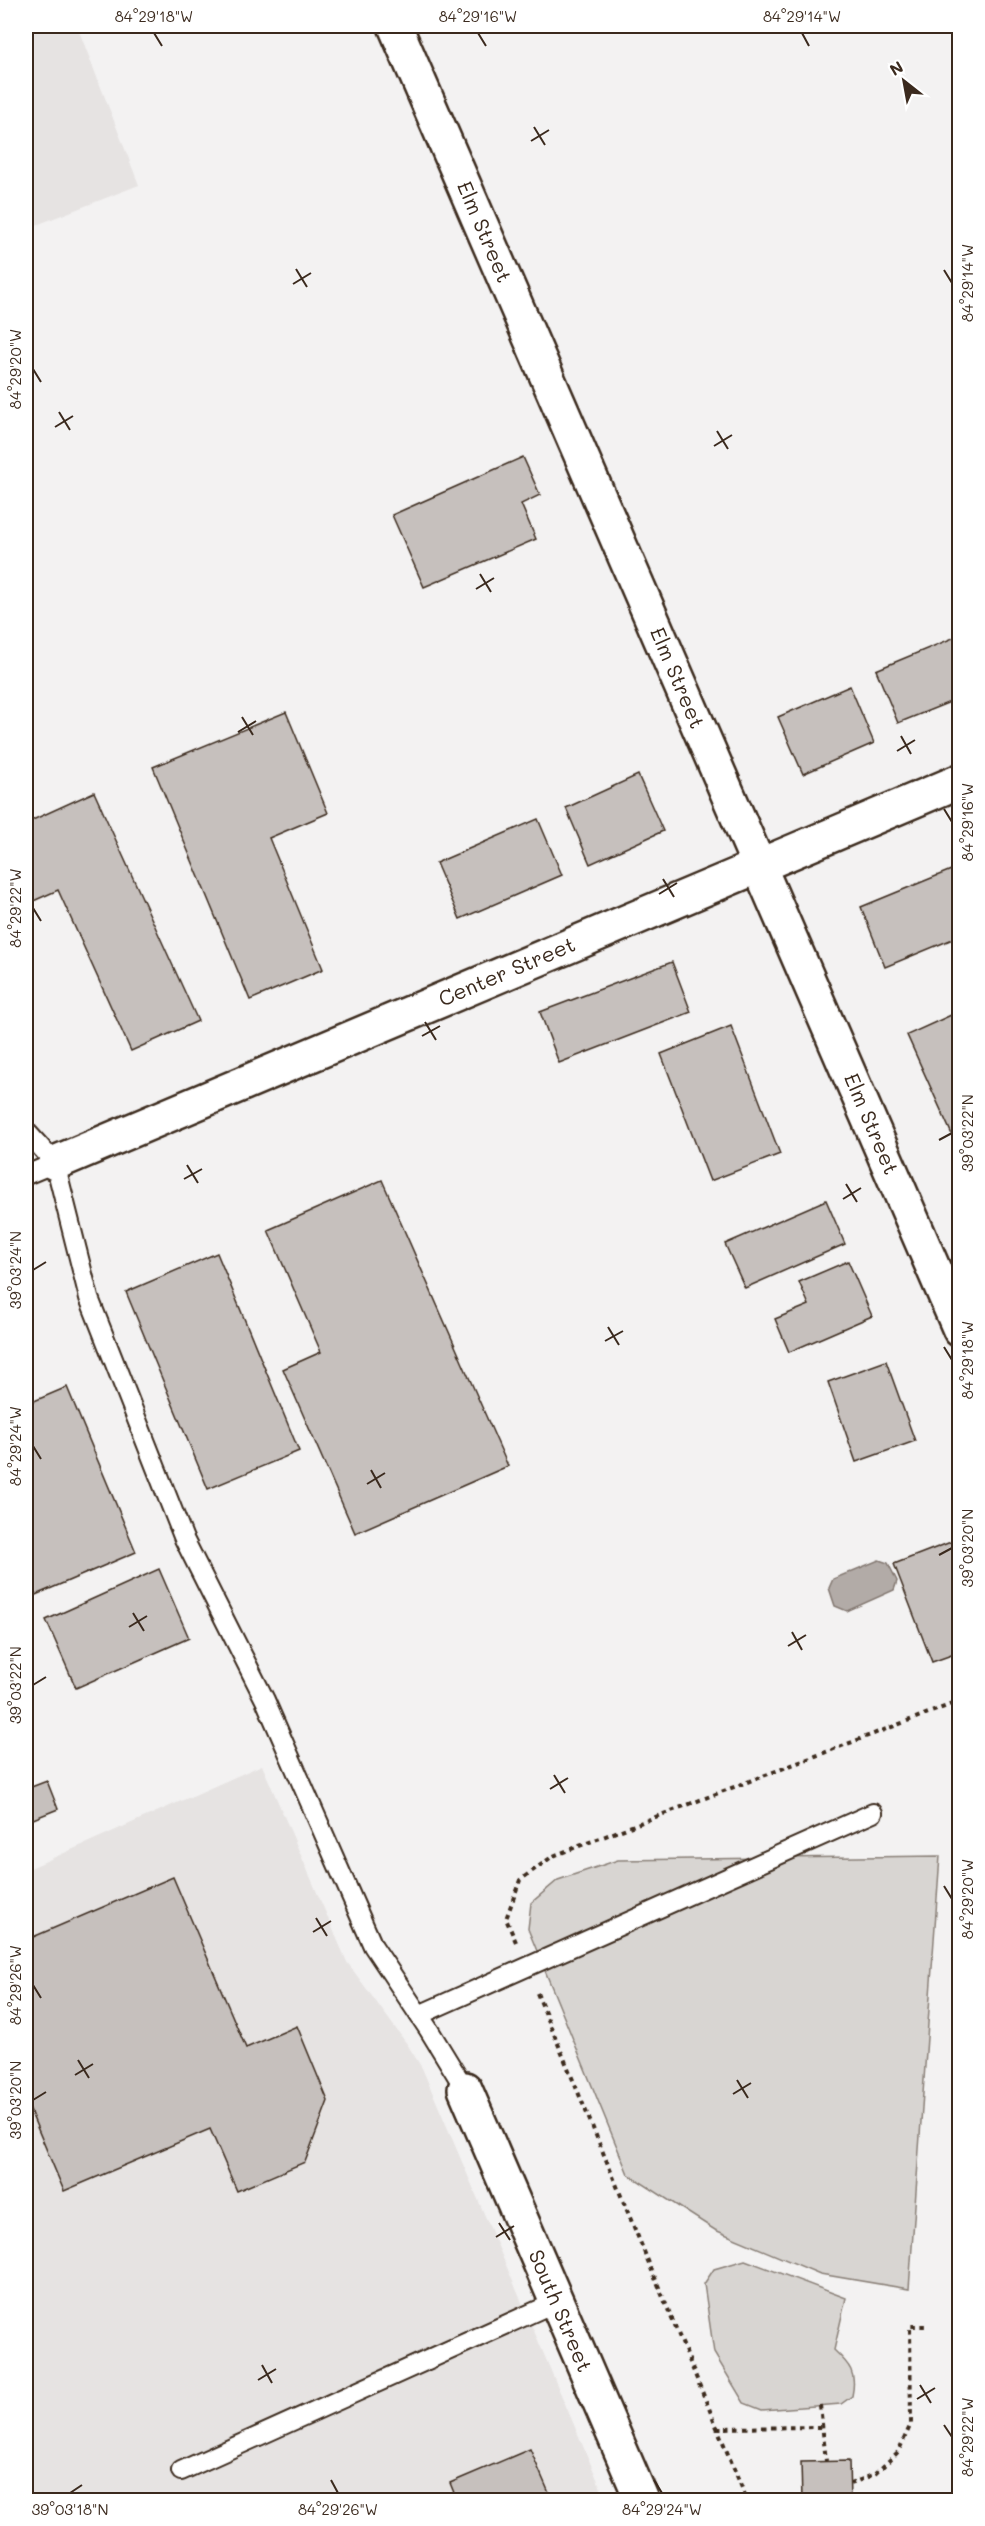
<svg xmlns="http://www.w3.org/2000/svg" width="985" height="2526" font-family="Mali,sans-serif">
	<rect width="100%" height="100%" fill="#f3f2f2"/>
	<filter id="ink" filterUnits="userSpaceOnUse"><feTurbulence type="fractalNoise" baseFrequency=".0167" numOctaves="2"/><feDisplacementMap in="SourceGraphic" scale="12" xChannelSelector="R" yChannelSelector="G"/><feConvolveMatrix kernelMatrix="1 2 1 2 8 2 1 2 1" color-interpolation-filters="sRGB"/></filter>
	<g filter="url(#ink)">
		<g fill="#e6e3e2">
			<polygon points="26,26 77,26 139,185 26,229"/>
			<polygon points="262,1765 347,1962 407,2044 422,2068 606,2500 26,2500 26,1870"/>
		</g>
		<g fill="#d8d5d2" stroke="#8a8078" stroke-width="1.5">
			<polygon points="940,1856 909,2289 820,2274 715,2230 628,2174 528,1929 531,1903 558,1880 618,1860"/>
			<path d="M745 2260 846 2298 834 2350C850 2365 857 2373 852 2396L841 2404 762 2410 744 2403 714 2353 704 2284 714 2269Z"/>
		</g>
		<polygon fill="#b2aba7" stroke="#827770" stroke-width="1.5" points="879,1560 888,1563 897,1581 894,1590 847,1611 835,1606 829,1588 833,1579"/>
		<g fill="#c6c0bd" stroke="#3b2a1e" stroke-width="1.5">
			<polygon points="523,457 540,495 521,504 536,539 424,587 392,515"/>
			<polygon points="960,635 960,698 898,723 876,670"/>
			<polygon points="850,686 874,743 803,774 778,717"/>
			<polygon points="286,712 328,813 269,838 323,969 250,1000 153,767"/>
			<polygon points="638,775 663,831 590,864 566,808"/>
			<polygon points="94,792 198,1021 131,1051 58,890 29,903 26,896 26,823"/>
			<polygon points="538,819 562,875 460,919 436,863"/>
			<polygon points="951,870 960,892 960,936 885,967 861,907"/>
			<polygon points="672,962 691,1012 559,1063 540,1012"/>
			<polygon points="960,1011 960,1137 954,1139 907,1035"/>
			<polygon points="731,1026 780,1154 710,1181 661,1054"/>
			<polygon points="382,1180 508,1466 355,1533 283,1369 321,1352 268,1230"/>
			<polygon points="826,1200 845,1244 745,1288 725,1244"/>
			<polygon points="217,1253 299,1451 208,1489 126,1292"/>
			<polygon points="848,1261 872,1316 789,1352 775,1319 809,1305 799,1282"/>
			<polygon points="886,1361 915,1441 856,1462 828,1382"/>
			<polygon points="26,1387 32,1402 67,1387 136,1552 26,1599"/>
			<polygon points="956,1540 960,1548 960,1652 932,1662 894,1564"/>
			<polygon points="159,1569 189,1638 76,1688 46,1620"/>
			<polygon points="47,1781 58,1809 26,1822 26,1789"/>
			<polygon points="173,1877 246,2048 297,2026 328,2101 305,2162 237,2191 210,2129 64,2191 26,2101 26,1940"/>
			<polygon points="530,2449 552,2500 457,2500 450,2483"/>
			<polygon points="849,2461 850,2500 802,2500 801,2462"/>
		</g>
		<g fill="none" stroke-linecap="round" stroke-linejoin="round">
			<defs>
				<g id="service">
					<polyline points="26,1131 55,1163 89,1298 184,1539 265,1700 373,1946 429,2030 465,2089"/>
					<polyline points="26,1175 55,1163"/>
					<polyline points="419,2015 873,1813"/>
					<polyline points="181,2471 556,2302"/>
				</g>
				<g id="minor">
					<polyline points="395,26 960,1330"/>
					<polyline points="55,1163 960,781"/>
					<polyline points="465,2089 642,2500"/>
				</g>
			</defs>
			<use href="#service" stroke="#3b2a1e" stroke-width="22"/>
			<use href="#minor" stroke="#3b2a1e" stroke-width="38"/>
			<g stroke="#3b2a1e" stroke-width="4" stroke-dasharray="4.5 4.5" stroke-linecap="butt">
				<polyline points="516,1942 506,1919 520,1880 553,1856 960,1701"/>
				<polyline points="537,1993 747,2500"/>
				<polyline points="820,2405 826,2461"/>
				<polyline points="717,2428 822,2427"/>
				<polyline points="850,2484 875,2474 898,2452 911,2424 910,2326 926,2326"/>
			</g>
			<use href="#service" stroke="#fff" stroke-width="18"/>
			<use href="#minor" stroke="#fff" stroke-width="33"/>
		</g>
	</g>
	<path fill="none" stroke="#3b2a1e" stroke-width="2" d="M154 33 162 46M478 33 486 46M802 33 809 46M534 127 545 145M531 141 549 130M296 269 307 287M944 270 952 283M293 284 311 273M33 369 41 382M59 412 70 430M55 427 73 416M717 431 728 449M714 446 732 435M480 574 491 592M476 589 494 578M242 717 253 735M238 732 256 721M901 736 911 754M897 751 915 740M944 809 952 822M663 879 674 897M659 894 677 883M33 908 41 921M425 1022 436 1040M422 1036 440 1026M939 1140 952 1133M187 1165 198 1183M184 1179 202 1169M846 1184 857 1202M843 1199 861 1188M33 1270 46 1262M608 1327 619 1345M605 1341 623 1331M944 1347 952 1360M33 1446 41 1459M371 1470 381 1488M367 1484 385 1473M939 1555 952 1548M133 1613 144 1631M129 1627 147 1616M792 1632 802 1650M788 1646 806 1635M33 1685 46 1677M554 1775 565 1793M550 1789 568 1778M944 1886 952 1899M316 1918 327 1936M313 1932 331 1921M33 1985 41 1998M78 2060 89 2078M75 2075 93 2064M737 2080 748 2098M733 2094 751 2083M33 2100 46 2092M499 2223 510 2240M496 2237 514 2226M262 2365 272 2383M258 2380 276 2369M920 2385 931 2403M917 2399 935 2388M944 2425 952 2437M331 2480 338 2493M654 2480 662 2493M70 2493 82 2485"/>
	<g text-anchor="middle" stroke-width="5" stroke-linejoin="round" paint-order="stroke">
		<g font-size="21" fill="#3b2a1e" stroke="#fff">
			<text transform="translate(484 232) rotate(67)" y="7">Elm Street</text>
			<text transform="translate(677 678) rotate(67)" y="7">Elm Street</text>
			<text transform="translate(507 972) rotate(-23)" y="7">Center Street</text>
			<text transform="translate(871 1124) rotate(67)" y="7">Elm Street</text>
			<text transform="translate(560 2311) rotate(67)" y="7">South Street</text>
		</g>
	</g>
	<rect width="985" height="2526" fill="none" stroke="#fff" stroke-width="66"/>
	<g transform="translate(904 81) rotate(329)" stroke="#ffffff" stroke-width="4.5" paint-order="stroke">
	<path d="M0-4.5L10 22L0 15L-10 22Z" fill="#3b2a1e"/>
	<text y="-9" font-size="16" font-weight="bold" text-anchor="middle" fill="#3b2a1e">N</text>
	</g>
	<rect x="33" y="33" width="919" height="2460" fill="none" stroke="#3b2a1e" stroke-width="2"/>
	<g font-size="15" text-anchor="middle" fill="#3b2a1e">
		<text x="154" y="22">84°29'18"W</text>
		<text x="478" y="22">84°29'16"W</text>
		<text x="802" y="22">84°29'14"W</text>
		<text transform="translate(968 283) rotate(-90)" y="5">84°29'14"W</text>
		<text transform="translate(16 369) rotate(-90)" y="5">84°29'20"W</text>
		<text transform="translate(968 822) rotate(-90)" y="5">84°29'16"W</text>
		<text transform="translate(16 908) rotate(-90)" y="5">84°29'22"W</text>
		<text transform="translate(968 1133) rotate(-90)" y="5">39°03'22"N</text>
		<text transform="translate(16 1270) rotate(-90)" y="5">39°03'24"N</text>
		<text transform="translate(968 1360) rotate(-90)" y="5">84°29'18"W</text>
		<text transform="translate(16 1446) rotate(-90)" y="5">84°29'24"W</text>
		<text transform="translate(968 1548) rotate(-90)" y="5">39°03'20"N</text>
		<text transform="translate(16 1685) rotate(-90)" y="5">39°03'22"N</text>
		<text transform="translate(968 1899) rotate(-90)" y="5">84°29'20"W</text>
		<text transform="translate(16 1985) rotate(-90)" y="5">84°29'26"W</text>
		<text transform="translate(16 2100) rotate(-90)" y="5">39°03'20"N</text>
		<text transform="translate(968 2437) rotate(-90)" y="5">84°29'22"W</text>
		<text x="70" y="2515">39°03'18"N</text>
		<text x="338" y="2515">84°29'26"W</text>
		<text x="662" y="2515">84°29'24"W</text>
	</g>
</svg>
